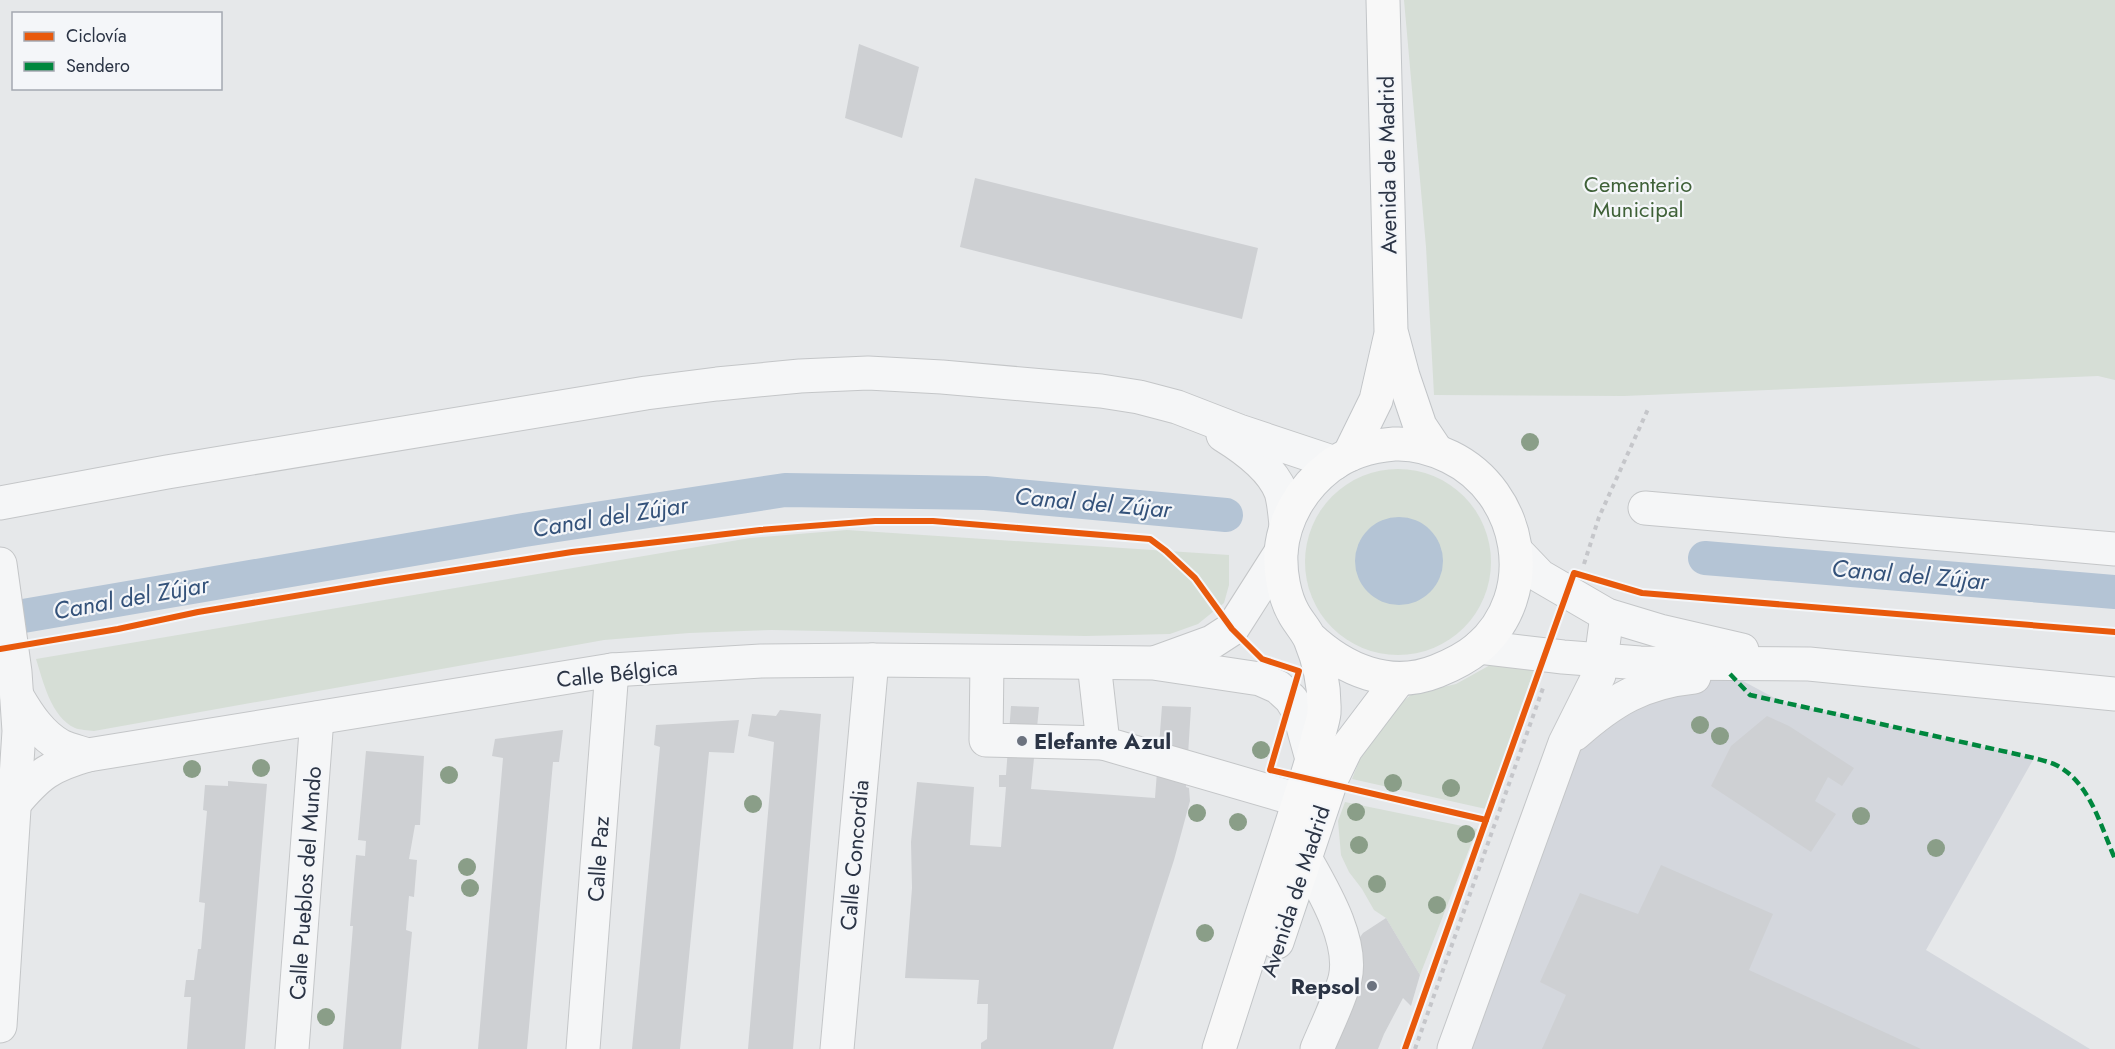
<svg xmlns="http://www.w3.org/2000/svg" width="2115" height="1049" font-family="Jost,sans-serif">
	<rect width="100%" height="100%" fill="#e6e8ea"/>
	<polygon fill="#d4d7dd" points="1730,674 1780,701 2034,758 1926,950 2090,1049 1454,1049 1548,793 1602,710"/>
	<g fill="#d6ded6">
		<polygon points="1404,0 2115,0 2115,380 2098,376 1624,396 1434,395 1426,247"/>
		<circle cx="1398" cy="562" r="93"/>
		<path d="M847 530 1229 555V585L1224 603 1198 624 1170 634 1086 636 772 630 689 633 604 640 94 731C88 730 80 730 75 728 51 717 43 681 36 659L750 538Z"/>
		<polygon points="1492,664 1536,664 1486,809 1352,779 1367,741 1390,712 1412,694 1456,684"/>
		<polygon points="1345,802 1477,829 1420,975 1386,918 1374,910 1362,889 1349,872 1341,855 1338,821"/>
	</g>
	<circle fill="#b4c4d5" cx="1399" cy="561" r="44"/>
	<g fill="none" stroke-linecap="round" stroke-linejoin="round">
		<g stroke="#b4c4d5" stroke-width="34">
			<polyline points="1705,558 2115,592"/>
			<polyline points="0,620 524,530 785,490 985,493 1226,515"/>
		</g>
	</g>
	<g fill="#ced0d3">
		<polygon points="859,44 919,67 902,138 845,118"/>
		<polygon points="975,178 1258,248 1242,319 960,247"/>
		<polygon points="1011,706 1039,707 1031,789 1155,798 1162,706 1191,707 1186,787 1189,788 1190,801 1174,860 1113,1049 981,1049 981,1043 987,1039 988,1004 977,1004 979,980 905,978 912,888 911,842 917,782 974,787 970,845 1001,847 1006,787 999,787 999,775 1006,775"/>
		<polygon points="780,710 821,714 793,1049 748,1049 774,742 748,736 752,714 776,716"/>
		<polygon points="1767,716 1789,726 1854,768 1842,786 1828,777 1815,801 1836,814 1811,852 1711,786 1731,746"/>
		<polygon points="739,720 734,753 709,752 680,1049 632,1049 660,747 654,745 656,725"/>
		<polygon points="563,730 559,762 553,762 527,1049 478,1049 503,758 492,756 495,739"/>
		<polygon points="366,751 424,756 420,825 415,825 409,859 417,860 414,897 409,896 406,930 412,932 401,1049 343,1049 353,926 350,926 356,855 365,856 366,841 358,840"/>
		<polygon points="228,781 267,784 245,1049 187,1049 191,997 184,997 186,980 194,980 198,949 201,949 205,903 199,902 207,811 203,810 205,785 228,786"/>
		<polygon points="1661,865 1773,914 1749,970 1921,1049 1542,1049 1566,995 1540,982 1580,893 1638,914"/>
		<polygon points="1386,918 1420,975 1411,1006 1403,998 1384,1034 1378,1049 1302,1049 1321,993 1363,933"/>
	</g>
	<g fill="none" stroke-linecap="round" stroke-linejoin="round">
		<defs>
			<g id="minor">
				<path d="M1223 435C1244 448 1272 468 1281 492 1284 502 1285 515 1286 526"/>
				<polyline points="0,503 167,472 646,393 717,384 800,376 868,373 942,377 1101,391 1139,397 1177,407 1239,431 1335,463"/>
				<polyline points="1645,508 2115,549"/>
				<polyline points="1517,552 1540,576 1607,615 1660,631 1742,650"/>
				<polyline points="0,564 15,672 19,731 0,1026"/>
				<polyline points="1479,647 1563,657 1640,663 1809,664 2115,694"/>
				<polyline points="987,662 986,740 1103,743"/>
				<polyline points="1157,662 1212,642 1232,629 1281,552"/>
				<polyline points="1094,663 1103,743 1299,800"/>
				<path d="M17 696C28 715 41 735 61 746 69 750 79 752 88 755"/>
				<path d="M1575 734C1612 701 1643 682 1694 677"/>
				<path d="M14 804C39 774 50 766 88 755L612 670 761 661 872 660 1153 663 1260 679 1278 687 1291 699 1299 712 1312 759"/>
				<path d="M1305 858C1323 890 1354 941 1345 979 1339 1002 1326 1027 1317 1049"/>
				<polyline points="292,1049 317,718"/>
				<polyline points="583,1049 612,670"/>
				<polyline points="837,1049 872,660"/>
				<polyline points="1454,1049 1565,743 1599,675 1607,615"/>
			</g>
			<g id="major">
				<polyline points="1383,0 1391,331 1403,376 1420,426 1436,450"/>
				<polyline points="1349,455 1376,400 1390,338"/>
				<polyline points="1277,942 1332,778 1346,749 1399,679"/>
				<path d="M1219 1049C1243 973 1268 896 1293 820 1301 794 1310 768 1317 742 1319 732 1323 722 1324 713 1325 687 1320 663 1310 639 1306 630 1299 623 1294 614 1284 597 1280 572 1281 552 1284 518 1302 488 1329 467 1347 453 1370 446 1394 444 1414 443 1432 448 1450 457 1522 492 1541 594 1478 648 1466 658 1452 665 1437 671 1390 690 1344 670 1309 637"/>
			</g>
		</defs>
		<use href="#minor" stroke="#c4c6c8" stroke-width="35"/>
		<use href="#major" stroke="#c2c5c8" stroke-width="35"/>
		<g stroke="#c5c6ca" stroke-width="4" stroke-dasharray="4.5 4.5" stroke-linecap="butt">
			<polyline points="1584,564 1599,517 1649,407"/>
			<polyline points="1415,1049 1543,688"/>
		</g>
		<use href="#minor" stroke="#f5f6f7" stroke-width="33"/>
		<use href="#major" stroke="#f8f8f8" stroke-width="33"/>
		<path stroke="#00873e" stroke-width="4.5" stroke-dasharray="9 4.5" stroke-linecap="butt" d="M1730 674 1750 695 2034 758C2041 760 2050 762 2056 765 2090 782 2101 827 2115 859"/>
		<defs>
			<g id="cycleway">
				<polyline points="0,649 118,629 198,612 385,581 572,552 760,530 875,521 933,521 1150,539 1166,551 1195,578 1232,629 1262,659 1299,671 1270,770 1486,820 1574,573 1642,593 2115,632"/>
				<polyline points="1405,1049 1486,820"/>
			</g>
		</defs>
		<use href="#cycleway" stroke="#f4f6f9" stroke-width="10"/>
		<use href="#cycleway" stroke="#e8590c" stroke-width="6"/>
	</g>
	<g fill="#8a9e88">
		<circle cx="1530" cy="442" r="9"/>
		<circle cx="1700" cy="725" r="9"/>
		<circle cx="1720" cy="736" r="9"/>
		<circle cx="1261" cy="750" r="9"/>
		<circle cx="261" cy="768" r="9"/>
		<circle cx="192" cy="769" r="9"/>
		<circle cx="449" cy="775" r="9"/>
		<circle cx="1393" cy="783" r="9"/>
		<circle cx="1451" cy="788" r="9"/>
		<circle cx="753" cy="804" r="9"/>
		<circle cx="1356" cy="812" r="9"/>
		<circle cx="1197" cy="813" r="9"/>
		<circle cx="1861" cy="816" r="9"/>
		<circle cx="1238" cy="822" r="9"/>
		<circle cx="1466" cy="834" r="9"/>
		<circle cx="1359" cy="845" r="9"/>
		<circle cx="1936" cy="848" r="9"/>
		<circle cx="467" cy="867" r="9"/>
		<circle cx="1377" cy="884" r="9"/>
		<circle cx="470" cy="888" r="9"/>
		<circle cx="1437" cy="905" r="9"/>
		<circle cx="1205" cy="933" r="9"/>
		<circle cx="326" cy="1017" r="9"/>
	</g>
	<g fill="#6c737f" stroke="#f4f6f9" stroke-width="2">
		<circle cx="1022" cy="741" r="6"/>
		<circle cx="1372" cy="986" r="6"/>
	</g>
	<g text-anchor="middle" stroke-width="4.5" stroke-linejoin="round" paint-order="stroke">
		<g font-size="22" fill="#2b3445" stroke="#f4f6f9">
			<text transform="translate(1387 165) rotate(-91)" y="8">Avenida de Madrid</text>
			<text transform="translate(617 673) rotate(-6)" y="8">Calle Bélgica</text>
			<text transform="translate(854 855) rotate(-85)" y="8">Calle Concordia</text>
			<text transform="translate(598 859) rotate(-86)" y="8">Calle Paz</text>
			<text transform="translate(305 883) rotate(-86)" y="8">Calle Pueblos del Mundo</text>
			<text transform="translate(1295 891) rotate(-72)" y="8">Avenida de Madrid</text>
		</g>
		<g font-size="22" fill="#3f6138" stroke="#f4f6f9">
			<text x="1638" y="192">Cementerio<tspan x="1638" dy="25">Municipal</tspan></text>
		</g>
		<g font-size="22" font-weight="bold" fill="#2b3445" stroke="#f4f6f9" text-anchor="start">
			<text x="1034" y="749">Elefante Azul</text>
			<text x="1360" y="994" text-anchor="end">Repsol</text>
		</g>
		<g font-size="24" font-style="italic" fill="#34527a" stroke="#f4f6f9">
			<text transform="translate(1093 503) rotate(5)" y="8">Canal del Zújar</text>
			<text transform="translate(610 517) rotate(-9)" y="8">Canal del Zújar</text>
			<text transform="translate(1910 575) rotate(5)" y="8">Canal del Zújar</text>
			<text transform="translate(131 598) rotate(-10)" y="8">Canal del Zújar</text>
		</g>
	</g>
	<rect x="12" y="12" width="210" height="78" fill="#f4f6f9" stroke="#a4a8b1" stroke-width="1.5"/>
	<rect x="24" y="32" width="30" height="9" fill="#e8590c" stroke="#a4a8b1" stroke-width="1.5"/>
	<text x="66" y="42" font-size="18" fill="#2b3445">Ciclovía</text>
	<rect x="24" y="62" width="30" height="9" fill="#00873e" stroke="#a4a8b1" stroke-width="1.5"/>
	<text x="66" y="72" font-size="18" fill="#2b3445">Sendero</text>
</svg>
